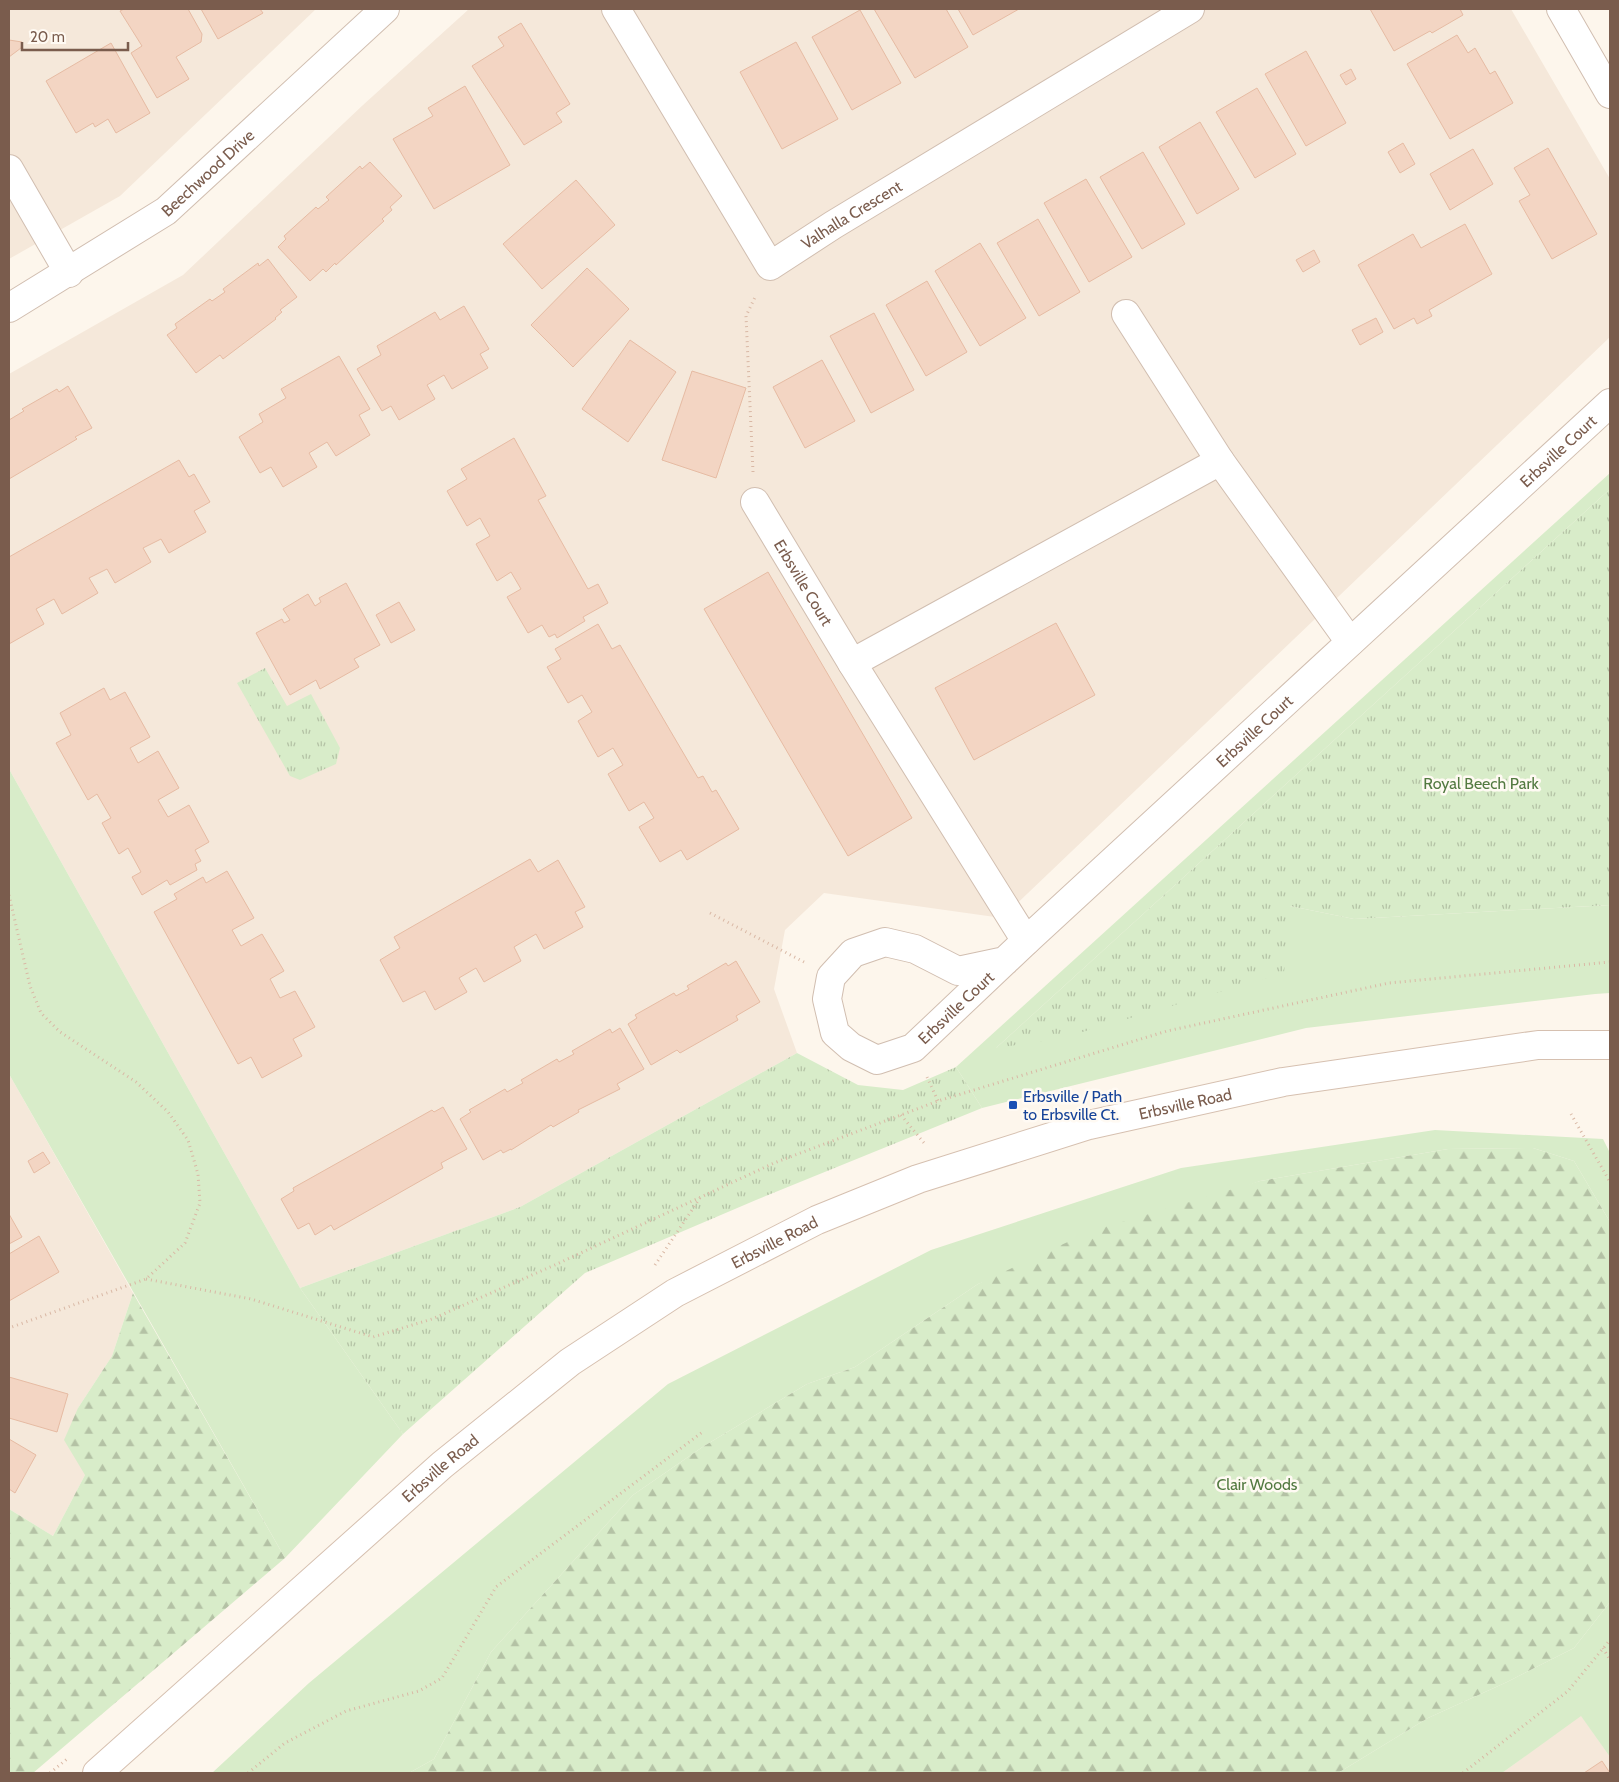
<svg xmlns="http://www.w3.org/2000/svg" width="1619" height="1782" font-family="Cabin,sans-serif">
	<defs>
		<pattern id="forest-firs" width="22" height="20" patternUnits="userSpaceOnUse" patternTransform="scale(1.25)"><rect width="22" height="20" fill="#d8ecc9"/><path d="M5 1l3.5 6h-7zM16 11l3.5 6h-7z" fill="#b4c2a5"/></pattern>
		<pattern id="park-tufts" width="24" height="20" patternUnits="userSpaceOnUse" patternTransform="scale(1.25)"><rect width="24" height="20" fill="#d8ecc9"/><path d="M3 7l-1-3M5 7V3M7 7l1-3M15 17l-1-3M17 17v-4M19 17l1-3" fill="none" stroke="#b4c2a5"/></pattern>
	</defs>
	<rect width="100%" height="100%" fill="#fdf6ec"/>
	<g fill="#f5e8da">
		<polygon points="9,9 316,9 120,196 9,259"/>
		<polygon points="469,9 1511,9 1610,179 1610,337 1002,918 824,893 785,930 774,989 797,1053 520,1207 300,1288 9,769 9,374 183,275 363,105"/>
		<polygon points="9,1074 133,1293 112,1356 78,1408 85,1475 53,1536 9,1509"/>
		<polygon points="1581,1715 1610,1757 1610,1773 1502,1773"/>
	</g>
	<g fill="#d8ecc9">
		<polygon points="1610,473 1610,489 996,1048 1290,906 1354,919 1610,905 1610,993 1595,994 1306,1028 982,1108 956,1067"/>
		<polygon points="9,769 300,1288 403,1434 285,1558 9,1074"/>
		<polygon points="1435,1130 1603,1139 1610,1153 1610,1222 1574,1161 1533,1148 1448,1149 1260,1181 978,1284 855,1367 807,1384 704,1446 633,1495 491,1652 434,1759 409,1773 212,1773 309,1683 668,1384 931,1250 1181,1168"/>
		<polygon points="1610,1602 1610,1757 1581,1716 1502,1773 1338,1773 1428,1718 1507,1682 1574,1648"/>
	</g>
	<g fill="url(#forest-firs)">
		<polygon points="1533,1148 1574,1161 1610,1222 1610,1602 1574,1648 1507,1682 1428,1718 1338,1773 409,1773 434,1759 491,1652 633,1495 704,1446 807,1384 855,1367 978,1284 1091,1231 1260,1181 1448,1149"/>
		<polygon points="133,1293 285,1558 33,1773 9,1773 9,1509 53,1536 85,1475 64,1440 78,1408 112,1356"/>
	</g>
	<g fill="url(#park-tufts)">
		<polygon points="1610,489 1610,905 1354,919 1290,906 1284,973 1062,1038 996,1048"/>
		<polygon points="265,668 287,706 311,694 340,748 336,764 300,780 290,776 237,683"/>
		<polygon points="797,1053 858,1085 903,1090 956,1067 982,1108 756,1200 585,1273 403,1434 300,1288 520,1207"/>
	</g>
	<g fill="#f3d5c3" stroke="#e6bba3">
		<polygon points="124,9 188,9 202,34 201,42 176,57 189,79 157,98 131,53 142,46 120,11"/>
		<polygon points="201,9 260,9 263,13 218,39"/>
		<polygon points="874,9 946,9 968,47 915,78"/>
		<polygon points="958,9 1019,9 973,35"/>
		<polygon points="1370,9 1460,9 1463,15 1432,33 1430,31 1394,51"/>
		<polygon points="860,10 901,83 852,110 812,37"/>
		<polygon points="521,23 570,104 556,113 562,122 524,145 472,66 504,46 498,37"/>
		<polygon points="1457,35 1468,53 1475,48 1490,74 1495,71 1513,103 1450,139 1407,64"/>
		<polygon points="9,40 22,42 21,48 9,57"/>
		<polygon points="796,42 838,119 782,149 740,72"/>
		<polygon points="111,43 150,113 116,133 108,119 95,127 93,123 76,133 46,81"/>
		<polygon points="1306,51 1346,123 1306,146 1265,74"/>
		<polygon points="1351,69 1356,79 1346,85 1340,75"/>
		<polygon points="465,86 510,165 434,209 393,139 433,116 428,108"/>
		<polygon points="1257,88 1296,154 1255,178 1216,112"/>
		<polygon points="1200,122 1239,189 1197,214 1159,147"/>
		<polygon points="1403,143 1415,164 1400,173 1388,152"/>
		<polygon points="1548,148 1597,234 1552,259 1519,201 1530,195 1514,168"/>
		<polygon points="1473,149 1493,184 1450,210 1430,174"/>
		<polygon points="1143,152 1185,224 1142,249 1100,177"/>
		<polygon points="370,162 402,196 390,207 392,210 382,219 384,221 336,265 335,263 326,272 323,269 310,281 278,247 286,239 284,236 316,207 318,209 329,200 326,197 360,166 362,169"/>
		<polygon points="1086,179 1132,257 1089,282 1044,203"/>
		<polygon points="576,180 615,225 542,289 503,244"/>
		<polygon points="1038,219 1080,292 1039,316 997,243"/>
		<polygon points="1465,224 1492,274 1429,310 1432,316 1417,324 1414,318 1394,329 1358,265 1413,234 1421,248"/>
		<polygon points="980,243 1026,318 980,346 935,271"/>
		<polygon points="1314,250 1320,262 1303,272 1296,260"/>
		<polygon points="268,259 297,297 280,310 282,312 275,318 276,319 223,359 220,355 196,373 167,335 177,328 175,324 210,299 212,301 225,292 223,289 258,263 259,266"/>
		<polygon points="587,268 629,309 573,367 531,325"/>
		<polygon points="927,281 967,352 926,376 886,305"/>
		<polygon points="464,306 489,349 480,354 488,368 452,389 444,375 427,385 435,399 399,420 391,406 382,411 357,369 381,355 377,346 435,312 440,320"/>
		<polygon points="874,313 914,390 871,413 830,336"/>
		<polygon points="1376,318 1383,332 1360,345 1352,330"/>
		<polygon points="630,340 676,372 628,442 582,409"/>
		<polygon points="339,356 370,409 359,415 370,435 336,456 327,442 309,453 317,467 283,487 271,467 260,473 239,437 263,422 259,414 286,398 281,389"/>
		<polygon points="822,360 855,421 805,448 773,387"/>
		<polygon points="692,371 746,388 716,478 662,460"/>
		<polygon points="68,386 92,428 75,437 77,439 9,479 9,420 24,411 22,409 57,389 59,392"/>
		<polygon points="514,438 546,496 538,500 588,589 598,584 608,603 583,617 585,621 557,638 555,634 549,637 542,625 528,633 507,597 521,589 511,572 497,581 476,544 490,536 480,518 467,526 447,491 467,479 461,469"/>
		<polygon points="179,460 189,477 194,474 210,502 194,511 206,532 169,553 161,539 143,548 151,562 115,583 107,569 89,578 98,593 62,614 54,599 36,609 44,624 9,644 9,557"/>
		<polygon points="768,572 912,818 848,856 704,609"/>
		<polygon points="346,583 380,645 354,659 359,667 320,689 316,680 290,695 256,633 282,619 284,623 290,620 283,609 308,594 315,606 321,602 319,598"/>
		<polygon points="399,602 415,630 391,643 376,615"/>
		<polygon points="1056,623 1095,695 974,760 935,688"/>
		<polygon points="598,624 612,649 620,645 698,778 703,776 712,792 716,790 739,829 687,860 681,850 660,862 639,827 654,818 644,802 629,811 608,774 623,765 613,748 598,757 578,721 592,712 582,695 568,703 547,667 561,659 555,649"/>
		<polygon points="104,688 110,700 125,692 150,737 130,748 138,763 158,751 179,788 158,800 168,817 189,805 209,842 195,850 201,861 195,864 197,870 170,885 167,880 142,895 132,877 141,872 128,848 119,854 102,823 111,818 97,794 88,800 56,743 71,735 60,713"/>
		<polygon points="530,859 538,872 558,860 585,907 575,912 583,927 544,949 536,934 514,947 521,961 484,982 476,968 459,978 467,992 435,1010 425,991 403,1002 380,960 400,948 394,937"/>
		<polygon points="227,871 254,918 232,930 241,946 262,934 284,971 270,979 280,998 295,991 315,1027 293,1039 302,1056 262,1078 251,1057 238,1064 154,912 177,899 174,894 203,877 206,883"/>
		<polygon points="736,961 760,1002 736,1016 738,1020 680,1053 677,1050 651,1065 628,1024 637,1018 635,1015 674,993 676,996 689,989 687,986 726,963 728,966"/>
		<polygon points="620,1028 644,1069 617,1084 620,1089 578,1110 579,1112 553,1127 551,1125 511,1150 511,1149 503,1153 501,1150 483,1160 460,1119 471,1112 469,1110 505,1089 507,1092 523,1083 521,1080 557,1059 559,1062 574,1054 572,1051 610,1029 612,1033"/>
		<polygon points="443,1107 467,1149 441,1163 443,1168 334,1230 331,1225 315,1235 309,1223 298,1229 281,1199 294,1191 293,1188 432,1110 434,1112"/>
		<polygon points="43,1152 50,1163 34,1173 28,1161"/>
		<polygon points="9,1214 22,1237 9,1244"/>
		<polygon points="39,1236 59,1272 9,1301 9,1254"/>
		<polygon points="9,1377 68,1394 57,1432 9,1418"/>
		<polygon points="9,1439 36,1455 15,1493 9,1489"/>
		<polygon points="1602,1761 1610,1773 1584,1773"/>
	</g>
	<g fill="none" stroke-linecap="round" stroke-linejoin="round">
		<defs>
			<g id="minor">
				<path id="s1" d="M616 9 770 266 833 225 1190 9"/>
				<polyline points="1561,9 1610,94"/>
				<polyline points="9,169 69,273"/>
				<path id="s2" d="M9 308 166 211 385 9"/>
				<polyline points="1126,314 1220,461"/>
				<path id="s3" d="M755 502 852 663"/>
				<polyline points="1026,941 852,663 1220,461 1350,642"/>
				<path id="s4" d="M1005 961 958 971 915 949 885 942 853 953 831 977 827 999 835 1033 851 1047 877 1060 913 1048 1026 941 1610 403"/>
			</g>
			<g id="secondary">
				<path id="s5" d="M97 1773 442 1465 570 1362 675 1293 817 1220 918 1179 1089 1125 1283 1082 1538 1045H1610"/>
			</g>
		</defs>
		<use href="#minor" stroke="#d1beb0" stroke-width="30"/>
		<use href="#secondary" stroke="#d6c0b0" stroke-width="30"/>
		<g stroke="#d9b8a5" stroke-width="3" stroke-dasharray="1 4" stroke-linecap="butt">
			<polyline points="753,472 746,316 756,295"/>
			<polyline points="9,895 30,986 41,1013 60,1032 136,1082 168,1112 188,1140 198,1174 200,1203 185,1243 146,1279 9,1328"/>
			<polyline points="710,913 804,962"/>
			<polyline points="927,1077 938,1101"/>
			<polyline points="1571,1114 1610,1182"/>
			<polyline points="901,1115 924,1143"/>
			<polyline points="655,1265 700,1198"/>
			<polyline points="146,1279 251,1299 373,1337 432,1319 557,1264 774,1163 938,1101 1167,1031 1389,983 1610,962"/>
			<polyline points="1603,1648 1610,1660"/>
			<polyline points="50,1773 67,1759"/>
			<polyline points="248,1773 285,1743 346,1711 419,1691 442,1678 496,1587 704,1431"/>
			<polyline points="1463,1773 1568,1691 1610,1640"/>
		</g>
		<use href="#minor" stroke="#fff" stroke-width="28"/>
		<use href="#secondary" stroke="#fff" stroke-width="28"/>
	</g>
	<rect fill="#1a4fb4" stroke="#fffaf3" stroke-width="2" x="1008" y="1100" width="10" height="10" rx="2.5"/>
	<g text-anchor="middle" stroke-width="5" stroke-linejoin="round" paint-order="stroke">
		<g font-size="16" fill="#7a5c4d" stroke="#fffaf3">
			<text dy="6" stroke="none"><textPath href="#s2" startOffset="241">Beechwood Drive</textPath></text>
			<text dy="6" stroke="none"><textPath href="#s1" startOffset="396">Valhalla Crescent</textPath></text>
			<text dy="6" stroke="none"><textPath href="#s4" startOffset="1218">Erbsville Court</textPath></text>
			<text dy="6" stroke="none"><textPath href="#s3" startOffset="94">Erbsville Court</textPath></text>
			<text dy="6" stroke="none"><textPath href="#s4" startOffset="805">Erbsville Court</textPath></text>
			<text dy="6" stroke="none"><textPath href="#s4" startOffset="398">Erbsville Court</textPath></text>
			<text dy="6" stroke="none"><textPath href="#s5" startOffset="1299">Erbsville Road</textPath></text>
			<text dy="6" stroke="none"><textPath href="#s5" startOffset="864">Erbsville Road</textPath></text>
			<text dy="6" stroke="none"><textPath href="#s5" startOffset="459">Erbsville Road</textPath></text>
		</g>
		<g font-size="16" fill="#537a41" stroke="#fffaf3">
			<text x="1481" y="789">Royal Beech Park</text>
			<text x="1257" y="1490">Clair Woods</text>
		</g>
		<g font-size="16" fill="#164399" stroke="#fffaf3" text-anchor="start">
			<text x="1023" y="1102">Erbsville / Path<tspan x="1023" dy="18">to Erbsville Ct.</tspan></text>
		</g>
	</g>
	<rect width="1619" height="1782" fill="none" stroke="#7a5c4d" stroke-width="20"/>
	<path d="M22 42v8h106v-8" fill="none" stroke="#7a5c4d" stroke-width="2.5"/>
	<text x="30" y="42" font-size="15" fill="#7a5c4d" stroke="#fffaf3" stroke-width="4" paint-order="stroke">20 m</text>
</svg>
